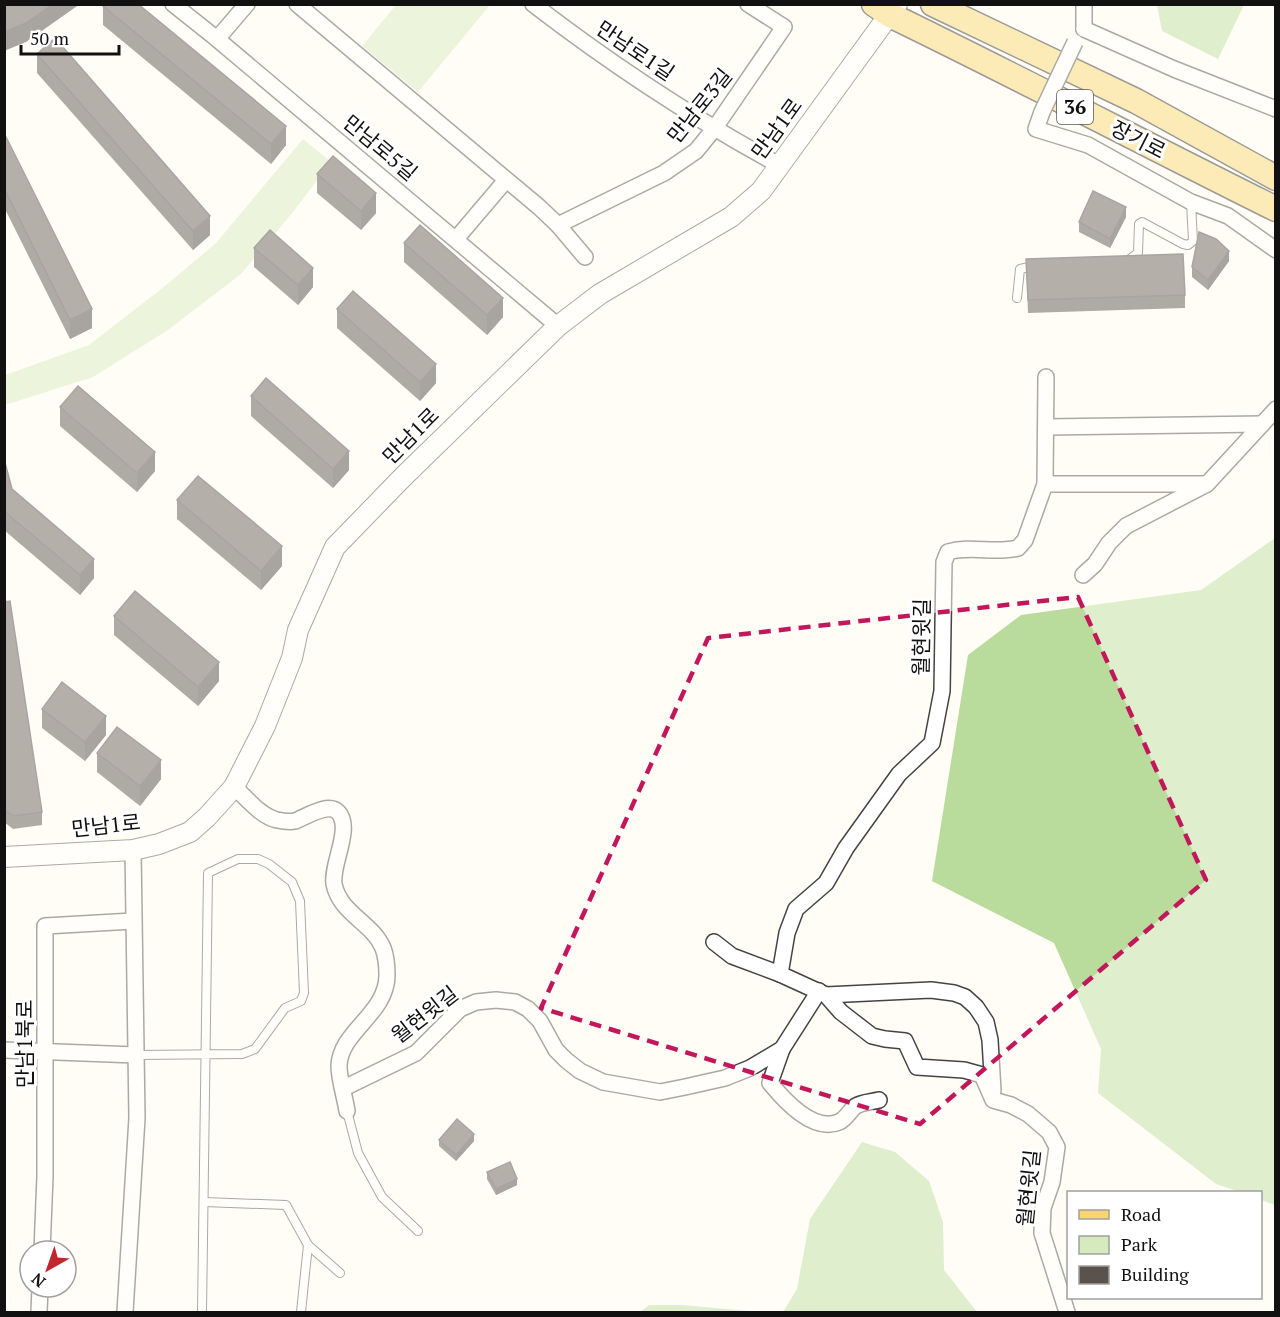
<svg xmlns="http://www.w3.org/2000/svg" width="1280" height="1317" font-family="'PT Serif','Noto Sans KR',serif">
	<rect width="100%" height="100%" fill="#fffdf5"/>
	<g fill="#d5ebbd">
		<polygon points="396,5 396,4 490,5 418,92 362,46"/>
		<polygon points="303,139 331,162 293,212 241,274 168,330 93,377 5,405 5,375 89,345 165,286 216,243"/>
	</g>
	<g fill="#b9dc9c">
		<polygon points="1157,5 1157,4 1244,5 1218,59 1162,31"/>
		<polygon points="1275,538 1275,1205 1261,1200 1260,1192 1240,1192 1216,1184 1098,1093 1101,1049 1054,943 932,881 968,655 1021,615 1201,590"/>
		<polygon points="862,1142 895,1152 929,1181 943,1222 944,1270 977,1312 783,1312 797,1289 810,1219"/>
		<polygon points="649,1305 682,1305 759,1312 640,1312"/>
	</g>
	<g fill="none" stroke-linecap="round" stroke-linejoin="round">
		<defs>
			<g id="service">
				<polyline points="1127,261 1138,253 1139,224 1142,222 1183,244 1188,245 1193,241 1191,202"/>
				<polyline points="1017,298 1020,269 1034,266"/>
				<path d="M136 1055 242 1054 255 1049 285 1008 301 1001 304 993 300 901 292 882 269 864 258 859H238L208 873C206 1020 204 1166 202 1312"/>
				<polyline points="347,1111 358,1153 382,1197 418,1231"/>
				<polyline points="204,1202 286,1205 308,1245 340,1273"/>
				<polyline points="301,1312 308,1245"/>
			</g>
			<g id="minor">
				<polyline points="173,4 217,39 558,326"/>
				<polyline points="297,4 539,207 558,225 585,257"/>
				<path d="M533 4C611 64 693 118 779 165"/>
				<polyline points="1084,4 1084,29"/>
				<polyline points="1084,29 1174,69 1276,109"/>
				<polyline points="217,39 247,4"/>
				<polyline points="1042,112 1036,129 1088,145 1191,202 1228,216 1276,250"/>
				<polyline points="558,225 664,173 696,151 714,129 784,27 748,4"/>
				<polyline points="456,239 506,180"/>
				<polyline points="1046,427 1262,424"/>
				<polyline points="1045,484 1046,377"/>
				<polyline points="1083,575 1095,564 1109,543 1126,526 1207,484 1276,409"/>
				<path d="M234 787C247 798 260 816 277 820 282 821 290 822 295 821 306 817 328 802 338 812 353 828 331 864 334 884 340 914 372 922 383 948 386 956 387 967 387 975 387 1014 340 1031 339 1066 339 1080 345 1097 347 1111"/>
				<polyline points="714,942 732,956 780,974 826,995 841,1012 872,1036 885,1039 905,1041 917,1067 964,1070 982,1075 993,1100 1011,1105 1028,1114 1049,1132 1057,1147 1052,1182 1043,1208 1042,1233 1067,1312"/>
				<path d="M780 974 787 933 796 909 826 883 846 848 899 774 932 743 942 691 944 562 948 552C970 545 995 554 1018 548L1025 540 1045 484H1207"/>
				<polyline points="826,995 931,990 954,993 965,997 976,1007 986,1022 990,1040 993,1091"/>
				<path d="M782 1049 770 1083C784 1100 813 1133 839 1122 846 1119 850 1110 856 1106 862 1102 872 1102 879 1100"/>
				<polyline points="4,1050 136,1055"/>
				<polyline points="344,1088 416,1053 460,1009 476,1002 496,1000 515,1002 528,1009 540,1021 556,1050 566,1060 580,1071 603,1082 660,1092 685,1087 725,1078 750,1068 782,1049 819,991"/>
				<polyline points="42,1251 45,1176 45,926 133,921"/>
				<polyline points="39,1312 40,1287"/>
				<polyline points="125,1312 137,1118 133,850"/>
			</g>
			<polyline id="tertiary" points="4,857 133,850 159,844 190,832 207,817 234,787 265,726 292,658 298,630 335,547 403,477 558,326 600,294 731,217 761,191 897,4"/>
			<g id="primary">
				<path d="M874 4 890 15C1020 78 1147 145 1276 209"/>
				<polyline points="933,4 1136,101 1276,178"/>
			</g>
		</defs>
		<use href="#service" stroke="#444" stroke-width="10"/>
		<use href="#minor" stroke="#444" stroke-width="18"/>
		<use href="#tertiary" stroke="#444" stroke-width="22"/>
		<use href="#primary" stroke="#222" stroke-width="27"/>
		<use href="#service" stroke="#fff" stroke-width="8"/>
		<use href="#minor" stroke="#fff" stroke-width="15"/>
		<use href="#tertiary" stroke="#fff" stroke-width="20"/>
		<use href="#primary" stroke="#f9d66b" stroke-width="24"/>
		<defs>
			<polyline id="minor-bridge" points="1042,112 1075,42"/>
		</defs>
		<use href="#minor-bridge" stroke="#444" stroke-width="18" stroke-linecap="butt"/>
		<use href="#minor-bridge" stroke="#fff" stroke-width="15"/>
	</g>
	<g fill="#4d4742">
		<polygon points="103,6 286,145 271,164 103,25"/>
		<polygon points="37,54 210,235 193,250 37,73"/>
		<polygon points="4,133 92,328 70,339 4,207"/>
		<polygon points="317,174 376,213 361,230 317,193"/>
		<polygon points="1126,217 1110,248 1079,232 1079,222"/>
		<polygon points="404,243 503,317 487,335 404,262"/>
		<polygon points="254,248 313,287 298,305 254,267"/>
		<polygon points="1026,259 1185,295 1185,308 1028,313"/>
		<polygon points="1229,261 1208,290 1192,277 1192,267"/>
		<polygon points="337,309 436,383 420,401 337,328"/>
		<polygon points="251,396 349,470 333,488 251,416"/>
		<polygon points="60,407 155,471 137,492 60,426"/>
		<polygon points="4,442 5,462 12,489 94,578 80,595 4,530"/>
		<polygon points="177,500 282,566 261,590 177,519"/>
		<polygon points="4,602 42,812 42,825 13,829 4,822"/>
		<polygon points="114,616 219,681 198,706 114,635"/>
		<polygon points="42,709 106,735 85,761 42,728"/>
		<polygon points="97,753 161,779 140,806 97,772"/>
		<polygon points="439,1140 474,1141 456,1161 439,1146"/>
		<polygon points="487,1172 517,1185 496,1195 487,1179"/>
	</g>
	<g fill="#3f3936">
		<polygon points="53,4 80,4 26,42 4,51 4,32"/>
		<polygon points="286,126 286,145 271,164 271,144"/>
		<polygon points="376,193 376,213 361,230 361,211"/>
		<polygon points="1126,207 1126,217 1110,248 1110,239"/>
		<polygon points="210,216 210,235 193,250 193,231"/>
		<polygon points="1229,251 1229,261 1208,290 1208,280"/>
		<polygon points="313,268 313,287 298,305 298,285"/>
		<polygon points="503,298 503,317 487,335 487,315"/>
		<polygon points="92,309 92,328 70,339 70,320"/>
		<polygon points="436,364 436,383 420,401 420,382"/>
		<polygon points="349,451 349,470 333,488 333,469"/>
		<polygon points="155,452 155,471 137,492 137,473"/>
		<polygon points="282,546 282,566 261,590 261,571"/>
		<polygon points="94,559 94,578 80,595 80,575"/>
		<polygon points="219,662 219,681 198,706 198,687"/>
		<polygon points="106,716 106,735 85,761 85,742"/>
		<polygon points="161,760 161,779 140,806 140,786"/>
		<polygon points="474,1134 474,1141 456,1161 456,1155"/>
		<polygon points="517,1179 517,1185 496,1195 496,1189"/>
	</g>
	<g fill="#5a524d" stroke="#3f3936" stroke-width="1.5">
		<polygon points="7,4 53,4 26,23 4,32 4,6"/>
		<polygon points="104,4 138,4 286,126 271,144 103,6"/>
		<polygon points="55,38 210,216 193,231 37,54"/>
		<polygon points="4,133 92,309 70,320 4,188"/>
		<polygon points="333,156 376,193 361,211 317,174"/>
		<polygon points="1093,191 1126,207 1110,239 1079,222"/>
		<polygon points="420,225 503,298 487,315 404,243"/>
		<polygon points="270,230 313,268 298,285 254,248"/>
		<polygon points="1199,232 1216,239 1229,251 1208,280 1192,267"/>
		<polygon points="1183,254 1185,295 1028,300 1026,259"/>
		<polygon points="353,291 436,364 420,382 337,309"/>
		<polygon points="266,378 349,451 333,469 251,396"/>
		<polygon points="78,386 155,452 137,473 60,407"/>
		<polygon points="4,459 12,489 94,559 80,575 4,511"/>
		<polygon points="198,476 282,546 261,571 177,500"/>
		<polygon points="135,591 219,662 198,687 114,616"/>
		<polygon points="10,601 42,812 13,816 4,809 4,602"/>
		<polygon points="62,682 106,716 85,742 42,709"/>
		<polygon points="117,727 161,760 140,786 97,753"/>
		<polygon points="457,1119 474,1134 456,1155 439,1140"/>
		<polygon points="510,1162 517,1179 496,1189 487,1172"/>
	</g>
	<path d="M0 0H1280V1317H0ZM1078 597 1206 880 920 1124 541 1008 708 638Z" fill="#fffdf5" fill-opacity=".55" fill-rule="evenodd"/>
	<path fill="none" stroke="#c2185b" stroke-width="4.5" stroke-dasharray="12 8" stroke-linejoin="round" d="M1078 597 1206 880 920 1124 541 1008 708 638Z"/>
	<g text-anchor="middle" stroke-width="6" stroke-linejoin="round" paint-order="stroke">
		<rect fill="#fff" stroke="#585858" stroke-width="1.5" x="1057" y="90" width="36" height="34" rx="4.5"/>
		<g font-size="20" font-weight="bold" fill="#111">
			<text x="1075" y="114">36</text>
		</g>
		<g font-size="21" fill="#111" stroke="#fff">
			<text transform="translate(635 51) rotate(34)" y="7">만남로1길</text>
			<text transform="translate(700 106) rotate(-51)" y="7">만남로3길</text>
			<text transform="translate(777 129) rotate(-54)" y="7">만남1로</text>
			<text transform="translate(1138 140) rotate(27)" y="7">장기로</text>
			<text transform="translate(380 148) rotate(40)" y="7">만남로5길</text>
			<text transform="translate(411 436) rotate(-45)" y="7">만남1로</text>
			<text transform="translate(922 637) rotate(-89)" y="7">월현윗길</text>
			<text transform="translate(106 826) rotate(-6)" y="7">만남1로</text>
			<text transform="translate(425 1015) rotate(-38)" y="7">월현윗길</text>
			<text transform="translate(25 1044) rotate(-90)" y="7">만남1북로</text>
			<text transform="translate(1029 1188) rotate(-84)" y="7">월현윗길</text>
		</g>
	</g>
	<rect width="1280" height="1317" fill="none" stroke="#111111" stroke-width="12"/>
	<rect x="1067" y="1191" width="195" height="108" fill="#ffffff" stroke="#a0a0a0" stroke-width="1.5"/>
	<rect x="1079" y="1210" width="30" height="9" fill="#f9d66b" stroke="#a0a0a0" stroke-width="1.5"/>
	<text x="1121" y="1221" font-size="18" fill="#111111">Road</text>
	<rect x="1079" y="1236" width="30" height="18" fill="#d5ebbd" stroke="#a0a0a0" stroke-width="1.5"/>
	<text x="1121" y="1251" font-size="18" fill="#111111">Park</text>
	<rect x="1079" y="1266" width="30" height="18" fill="#5a524d" stroke="#a0a0a0" stroke-width="1.5"/>
	<text x="1121" y="1281" font-size="18" fill="#111111">Building</text>
	<g transform="translate(48 1269) rotate(220)"><circle r="28" fill="#ffffff" stroke="#a0a0a0" stroke-width="1.5"/>
	<path d="M0-4.5L10 22L0 15L-10 22Z" fill="#c4262e"/>
	<text y="-9" font-size="16" font-weight="bold" text-anchor="middle" fill="#111111">N</text>
	</g>
	<path d="M21 45v9h98v-9" fill="none" stroke="#111111" stroke-width="3"/>
	<text x="30" y="45" font-size="18" fill="#111111" stroke="#ffffff" stroke-width="4.5" paint-order="stroke">50 m</text>
</svg>
